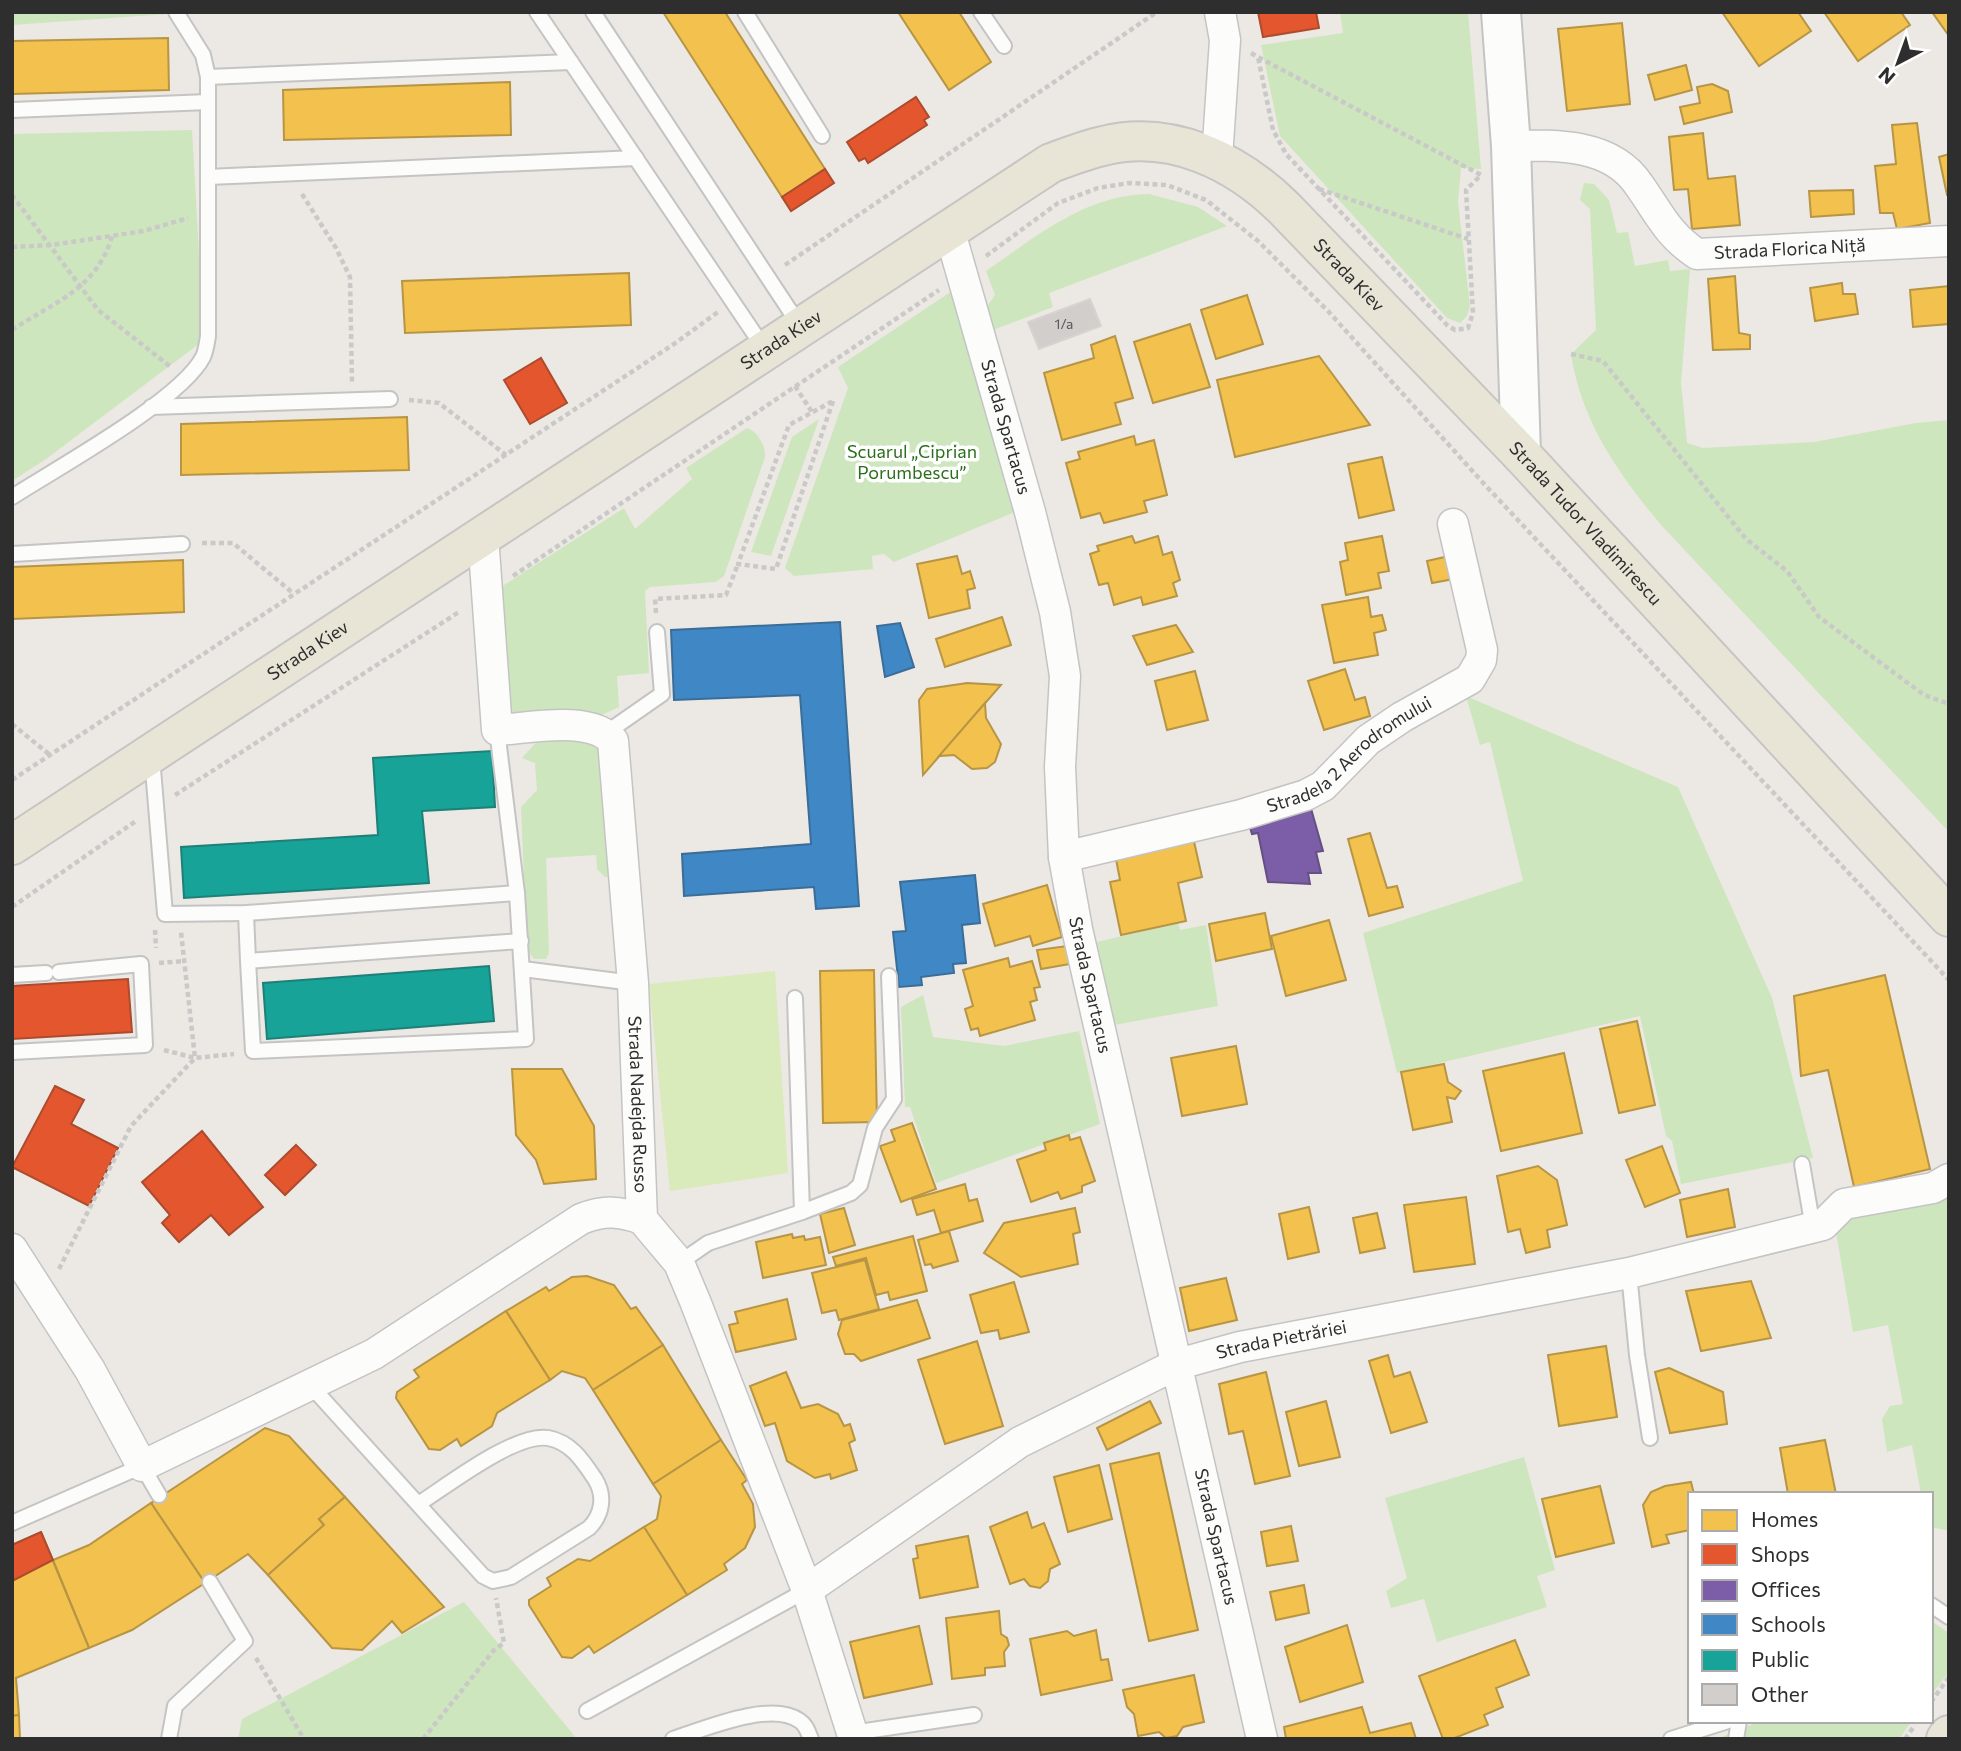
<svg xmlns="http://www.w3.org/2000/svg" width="1961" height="1751" font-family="Commissioner,sans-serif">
	<rect width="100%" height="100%" fill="#ece8e4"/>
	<g fill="#cee6be">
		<polygon points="12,12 166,12 168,14 12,25"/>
		<polygon points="1340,12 1468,12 1481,169 1461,168 1458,202 1470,306 1467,316 1460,323 1447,318 1280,136 1261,45 1343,33"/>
		<polygon points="192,130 204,340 46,459 12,481 12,134"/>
		<path d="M1584 183 1594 184 1609 200 1617 233 1628 232 1635 266 1668 260 1670 271 1690 269 1681 383 1687 443 1703 448 1814 442 1916 423 1949 420V832L1662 526C1619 475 1581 421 1571 354L1596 330 1590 209 1580 200Z"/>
		<path d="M1149 194 1198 207 1227 226 1049 293 1053 307 993 330 986 308 995 295 986 271C1037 236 1085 195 1149 194Z"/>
		<polygon points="958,287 1015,512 894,562 884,554 872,556 873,569 794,576 785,568 848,388 838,367"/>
		<polygon points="819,419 771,556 751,552 792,437"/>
		<path d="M747 428C757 431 766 446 765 457L724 576 716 582 650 587 645 591 649 673 617 676 619 707 595 718 513 715 509 709 501 587 624 508 635 529 692 479 686 468Z"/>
		<polygon points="1466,696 1678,787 1772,998 1813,1158 1681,1184 1672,1141 1666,1136 1640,1016 1397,1073 1363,933 1523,881 1490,742 1480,745"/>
		<polygon points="601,734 610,877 605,877 597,869 596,855 546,858 549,953 546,959 534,959 527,950 521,807 537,790 535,763 522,758 542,736"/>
		<polygon points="1178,923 1180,930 1206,925 1218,1006 1114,1025 1097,942"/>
		<polygon points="923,995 933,1037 1004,1046 1079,1031 1100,1124 936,1183 910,1107 905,1107 901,1007"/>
		<polygon points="1949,1192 1949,1531 1931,1527 1931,1494 1921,1494 1912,1445 1887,1452 1882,1419 1890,1406 1903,1404 1888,1325 1853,1332 1834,1220"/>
		<polygon points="1524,1457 1555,1570 1537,1576 1547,1607 1437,1642 1424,1599 1391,1608 1386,1591 1407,1578 1385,1498"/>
		<polygon points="464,1602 577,1739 238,1739 242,1719"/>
		<polygon points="1931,1621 1949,1633 1949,1672 1931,1695"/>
		<polygon points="1761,1721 1912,1721 1899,1739 1717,1739"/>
	</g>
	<polygon fill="#d9eabb" points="775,971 788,1173 670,1191 649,984"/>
	<g fill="#f2c14e" stroke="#b79544" stroke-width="2">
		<polygon points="663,12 725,12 825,169 782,197"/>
		<polygon points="898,12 959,12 991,62 949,90"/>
		<polygon points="1722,12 1798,12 1811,31 1759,66"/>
		<polygon points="1824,12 1901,12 1910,25 1858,61"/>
		<polygon points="1932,12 1949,12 1949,36"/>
		<polygon points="1622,23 1630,104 1567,111 1558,29"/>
		<polygon points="168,38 169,90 12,94 12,41"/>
		<polygon points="1686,65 1692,90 1655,100 1648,75"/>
		<polygon points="510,82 511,135 284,140 283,90"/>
		<polygon points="1712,84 1728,91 1732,112 1684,124 1680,107 1700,103 1697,87"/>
		<polygon points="1917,123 1930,223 1897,229 1893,213 1880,213 1875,166 1896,164 1892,125"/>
		<polygon points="1703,133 1708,179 1735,176 1740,225 1692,229 1688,189 1674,190 1669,137"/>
		<polygon points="1949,154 1949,195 1947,195 1939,157"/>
		<polygon points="1853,190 1854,214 1811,217 1809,191"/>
		<polygon points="629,273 631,325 405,333 402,281"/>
		<polygon points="1735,276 1739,333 1750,335 1750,349 1713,350 1708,279"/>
		<polygon points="1842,283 1843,294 1855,294 1858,314 1815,321 1810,288"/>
		<polygon points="1949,286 1949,324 1913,327 1910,290"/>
		<polygon points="1247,295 1263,344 1216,359 1201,310"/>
		<polygon points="1190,324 1210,387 1153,403 1134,342"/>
		<polygon points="1115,336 1133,398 1115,403 1121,424 1062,440 1044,373 1094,358 1091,345"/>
		<polygon points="1319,356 1370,425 1235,457 1217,380"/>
		<polygon points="407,417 409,470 181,475 181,424"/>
		<polygon points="1134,436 1136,445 1154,440 1167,495 1144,501 1147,512 1104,523 1100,513 1081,518 1066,463 1080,459 1078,452"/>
		<polygon points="1382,457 1394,510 1359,518 1348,464"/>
		<polygon points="1132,536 1135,543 1158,536 1163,555 1172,552 1180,580 1173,583 1177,596 1143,605 1141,597 1114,605 1108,583 1099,585 1090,554 1099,551 1097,546"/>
		<polygon points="1382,536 1389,571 1378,573 1381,588 1346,595 1340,562 1348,560 1345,543"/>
		<polygon points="957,556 962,574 970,571 975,588 967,590 970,608 929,618 917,564"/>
		<polygon points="1449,556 1454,579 1432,583 1427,561"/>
		<polygon points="183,560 184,612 12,619 12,567"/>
		<polygon points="1368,597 1371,617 1382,615 1386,630 1374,633 1378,655 1334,663 1322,605"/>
		<polygon points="1002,617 1011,645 945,667 936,639"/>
		<polygon points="1176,625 1193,652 1147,665 1133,636"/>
		<polygon points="1345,669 1355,700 1365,697 1370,716 1324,730 1308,681"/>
		<polygon points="1195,671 1208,720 1167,730 1155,681"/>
		<polygon points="967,683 1001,685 923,775 919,700 927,689"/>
		<polygon points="985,703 986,718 1001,744 995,762 987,768 972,769 954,755 939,756"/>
		<polygon points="1370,833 1387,888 1397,886 1403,907 1369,916 1348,839"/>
		<polygon points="1193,837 1202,877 1178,883 1186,921 1121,935 1110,882 1120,880 1115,854"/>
		<polygon points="1047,885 1062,937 1033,946 1030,936 995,946 983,904"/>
		<polygon points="1265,913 1272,949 1216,961 1209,924"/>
		<polygon points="1329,920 1346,980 1286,996 1271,936"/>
		<polygon points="1067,946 1070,964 1041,969 1037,950"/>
		<polygon points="1008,958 1010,967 1032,961 1040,987 1034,988 1037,1000 1030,1002 1035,1020 980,1036 978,1028 971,1030 965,1009 973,1006 963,970"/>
		<polygon points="874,970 877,1122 823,1123 820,971"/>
		<polygon points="1885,975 1930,1169 1854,1187 1828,1070 1801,1076 1794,996"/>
		<polygon points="1637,1021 1655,1105 1619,1113 1600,1029"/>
		<polygon points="1236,1046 1247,1104 1182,1116 1171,1058"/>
		<polygon points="1564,1053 1582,1133 1501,1151 1483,1071"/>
		<polygon points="1444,1064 1448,1082 1461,1091 1455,1099 1447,1097 1452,1122 1413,1130 1401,1072"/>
		<polygon points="512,1069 562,1069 594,1126 596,1179 544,1184 536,1160 516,1135"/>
		<polygon points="912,1123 936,1189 901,1202 880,1146 895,1141 891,1130"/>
		<polygon points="1069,1135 1070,1140 1080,1137 1095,1181 1082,1186 1082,1192 1061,1199 1058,1192 1031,1202 1017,1160 1046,1150 1044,1143"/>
		<polygon points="1662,1146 1680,1193 1645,1207 1626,1160"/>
		<polygon points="1538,1166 1557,1180 1567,1225 1547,1230 1550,1247 1526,1253 1520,1229 1508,1232 1497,1176"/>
		<polygon points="965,1184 969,1201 977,1199 983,1221 941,1233 934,1210 917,1215 912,1199"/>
		<polygon points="1728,1189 1735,1227 1687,1237 1680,1200"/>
		<polygon points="1466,1197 1475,1264 1414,1272 1404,1205"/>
		<polygon points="1309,1207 1319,1252 1288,1259 1279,1214"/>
		<polygon points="844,1208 855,1245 829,1253 820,1214"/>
		<polygon points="1075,1208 1080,1232 1073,1234 1078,1264 1021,1277 984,1253 1004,1223"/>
		<polygon points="1377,1213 1385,1248 1360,1253 1353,1218"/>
		<polygon points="949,1231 958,1261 933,1268 931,1264 925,1265 918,1240"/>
		<polygon points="792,1234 793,1238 804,1236 805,1240 820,1237 826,1265 763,1278 756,1242"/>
		<polygon points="913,1236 927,1291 890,1300 888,1292 876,1295 866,1258 836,1266 833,1257"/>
		<polygon points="865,1260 879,1309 839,1320 836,1310 822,1313 812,1273"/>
		<polygon points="587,1276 614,1285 631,1309 636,1307 663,1345 593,1390 585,1378 562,1371 550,1380 506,1311 546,1287 549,1291 572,1277"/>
		<polygon points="1226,1278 1237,1320 1189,1331 1180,1288"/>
		<polygon points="1751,1281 1771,1338 1701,1351 1686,1291"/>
		<polygon points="1014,1282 1029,1332 1000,1339 998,1330 981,1333 970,1295"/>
		<polygon points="787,1299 796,1339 736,1352 729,1325 738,1323 735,1312"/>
		<polygon points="917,1300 930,1338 861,1361 854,1354 845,1354 838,1334 842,1320"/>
		<polygon points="506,1311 550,1380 497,1413 492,1426 461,1446 457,1439 440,1450 429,1449 396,1398 397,1392 419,1377 414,1370"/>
		<polygon points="977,1341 1003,1426 945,1444 918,1360"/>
		<polygon points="663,1345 721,1440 653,1484 593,1390"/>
		<polygon points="1606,1346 1617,1417 1559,1426 1548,1355"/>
		<polygon points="1388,1355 1394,1377 1410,1372 1427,1422 1391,1433 1369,1361"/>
		<polygon points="1669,1368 1723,1392 1727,1424 1670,1433 1655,1372"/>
		<polygon points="786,1372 801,1408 818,1404 838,1414 844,1426 850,1424 855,1440 849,1443 857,1470 831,1479 830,1474 815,1478 787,1461 775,1423 765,1426 750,1386"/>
		<polygon points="1266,1372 1290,1476 1255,1484 1243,1431 1229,1434 1219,1384"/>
		<polygon points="1150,1401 1161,1423 1107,1450 1097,1428"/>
		<polygon points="1326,1401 1340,1457 1299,1466 1286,1412"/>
		<polygon points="265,1428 289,1436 345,1497 319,1519 324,1525 268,1575 248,1554 205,1583 151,1503"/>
		<polygon points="721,1440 747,1480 742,1484 753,1504 755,1527 745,1548 724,1564 727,1570 687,1595 644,1527 657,1519 661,1496 653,1484"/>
		<polygon points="1825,1440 1836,1494 1788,1494 1780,1448"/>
		<polygon points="1159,1453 1198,1630 1149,1641 1110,1464"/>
		<polygon points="1099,1465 1112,1519 1068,1532 1054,1477"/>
		<polygon points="1691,1482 1694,1494 1690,1494 1690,1530 1666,1535 1669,1543 1652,1547 1643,1505 1651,1492 1665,1486"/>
		<polygon points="1600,1486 1614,1543 1556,1557 1542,1499"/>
		<polygon points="345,1497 444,1607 402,1633 392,1621 362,1650 332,1648 268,1575 324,1525 319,1519"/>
		<polygon points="151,1503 205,1583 132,1630 89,1648 53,1560 89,1545"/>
		<polygon points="1027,1512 1032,1528 1044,1523 1060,1564 1050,1569 1048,1581 1040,1588 1030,1586 1024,1579 1010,1584 990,1527"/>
		<polygon points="1291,1526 1298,1561 1267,1566 1261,1532"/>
		<polygon points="644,1527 687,1595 594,1653 589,1646 572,1658 562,1657 529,1605 529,1600 551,1586 547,1578 578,1559 590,1561"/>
		<polygon points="41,1532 89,1648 16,1678 19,1715 12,1716 12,1545"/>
		<polygon points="968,1536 978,1587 920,1598 913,1559 918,1558 916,1546"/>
		<polygon points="1304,1585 1309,1613 1276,1620 1270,1592"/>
		<polygon points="999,1611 1001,1634 1007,1638 1009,1645 1004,1652 1005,1666 985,1668 985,1675 952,1679 946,1618"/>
		<polygon points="1347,1625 1363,1682 1300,1702 1285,1647"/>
		<polygon points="919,1626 932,1684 864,1698 850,1642"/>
		<polygon points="1096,1630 1101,1660 1108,1659 1112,1680 1041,1695 1030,1639 1067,1631 1074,1636"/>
		<polygon points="1515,1640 1529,1675 1496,1688 1503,1707 1484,1715 1488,1725 1452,1739 1443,1739 1419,1676"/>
		<polygon points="1194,1675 1204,1722 1183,1727 1177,1736 1166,1738 1159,1732 1138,1736 1134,1714 1127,1707 1123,1690"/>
		<polygon points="1362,1707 1370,1733 1411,1723 1416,1739 1286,1739 1284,1727"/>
		<polygon points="19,1715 20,1739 12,1739 12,1716"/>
	</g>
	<g fill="#e4572e" stroke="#ad4b2e" stroke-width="2">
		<polygon points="1258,12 1316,12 1319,28 1263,37"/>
		<polygon points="916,97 929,117 924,120 927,125 868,163 865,158 859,161 847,142"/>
		<polygon points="825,169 834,183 791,211 782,197"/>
		<polygon points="541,358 567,403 530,424 504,380"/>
		<polygon points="128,979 132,1032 12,1039 12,986"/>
		<polygon points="55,1086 84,1100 71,1124 118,1148 89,1206 12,1167"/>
		<polygon points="202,1131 263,1207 229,1235 211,1215 179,1242 162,1223 170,1215 142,1182"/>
		<polygon points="296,1145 316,1165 285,1195 265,1175"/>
		<polygon points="41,1532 53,1560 12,1581 12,1545"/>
	</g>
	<polygon fill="#7b5ea7" stroke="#645083" stroke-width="2" points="1310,805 1323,851 1316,852 1321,873 1308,873 1310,884 1268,882 1258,833 1252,834 1248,821"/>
	<g fill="#3f88c5" stroke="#3a6d98" stroke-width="2">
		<polygon points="840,622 859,906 816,909 814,887 684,896 682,854 811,844 800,695 674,700 671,630"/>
		<polygon points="900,623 914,667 885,677 877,626"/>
		<polygon points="975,875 980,923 962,925 966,963 953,964 954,973 921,977 922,985 899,987 893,932 906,931 900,882"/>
	</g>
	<g fill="#17a398" stroke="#1e8078" stroke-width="2">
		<polygon points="492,751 495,807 422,811 429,883 184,898 181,847 378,835 373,758"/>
		<polygon points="489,966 494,1021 267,1039 263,983"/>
	</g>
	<polygon fill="#d1cecb" stroke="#d7d4d0" stroke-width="2" points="1090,299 1101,326 1039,349 1028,322"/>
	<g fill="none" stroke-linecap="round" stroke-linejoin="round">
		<defs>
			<g id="service">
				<polyline points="537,12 764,348"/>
				<polyline points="593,12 800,326"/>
				<polyline points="745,12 822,136"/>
				<polyline points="981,12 1004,46"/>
				<polyline points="208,77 571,62"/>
				<polyline points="12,110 208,102"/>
				<polyline points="208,177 636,158"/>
				<polyline points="151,407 390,399"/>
				<path d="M12 497C57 468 181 400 203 357 206 351 207 342 208 336V77L203 55 176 12"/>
				<polyline points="12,554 182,544"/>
				<polyline points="606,733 662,694 657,632"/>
				<polyline points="152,757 165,914 246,913 517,893 497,730"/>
				<polyline points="246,913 248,961 521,941"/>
				<polyline points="248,961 253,1051 526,1039 517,893"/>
				<polyline points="523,969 633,983"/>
				<polyline points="12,975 46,973"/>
				<polyline points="12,1052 145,1045 141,964 59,972"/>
				<polyline points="1802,1164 1813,1228"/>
				<polyline points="802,1212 851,1193 860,1185 875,1128 894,1099 889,976"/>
				<polyline points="679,1263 708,1243 802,1212 795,998"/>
				<polyline points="1629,1273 1637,1355 1650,1438"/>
				<path d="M311 1386 483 1576 493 1581 511 1577 589 1528C603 1514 605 1495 595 1479 583 1461 571 1442 548 1438 515 1433 448 1485 420 1503"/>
				<polyline points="12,1523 142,1466 159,1495"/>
				<polyline points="1931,1605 1949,1617"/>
				<polyline points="587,1711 807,1590"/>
				<polyline points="852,1733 974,1715"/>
				<polyline points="169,1739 175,1706 245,1641 210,1582"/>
				<path d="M673 1739C704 1729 771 1700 800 1721 806 1725 808 1732 811 1739"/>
				<polyline points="1671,1739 1728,1721"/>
				<polyline points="1736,1739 1739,1721"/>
			</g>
			<g id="minor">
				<path id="s1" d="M1511 146C1556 145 1611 143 1639 185 1659 213 1667 234 1697 254L1949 241"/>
				<polyline points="1217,158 1225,40 1220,12"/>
				<path id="s2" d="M949 229 1030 512 1055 612 1065 676 1060 767 1064 857 1077 929 1262 1739"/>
				<path id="s3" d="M483 536 497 730C530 728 591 715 613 741L633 983 642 1219 679 1263 695 1301 807 1590 854 1739"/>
				<path id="s4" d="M1064 857 1241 815 1306 795 1323 786 1368 740 1402 717 1470 679 1481 660 1482 650 1453 524"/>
				<path d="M12 1249 90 1370 142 1466 374 1354 581 1219C605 1210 619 1211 642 1219"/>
				<path id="s5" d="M807 1590 1020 1442 1175 1365 1240 1347 1629 1273 1823 1225 1844 1204 1933 1188 1949 1179"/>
			</g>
			<polyline id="secondary" points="1501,12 1511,146 1521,454"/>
			<g id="primary">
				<path id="s6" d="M12 845 1051 163C1068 157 1085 150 1103 146 1171 129 1236 161 1284 208L1521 454 1949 917"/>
				<polyline points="1946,1739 1949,1735"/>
			</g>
		</defs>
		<use href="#service" stroke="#c5c4c5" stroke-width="18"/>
		<use href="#minor" stroke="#c5c4c5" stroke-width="33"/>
		<use href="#secondary" stroke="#c5c4c5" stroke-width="42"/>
		<use href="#primary" stroke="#c6c5c4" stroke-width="42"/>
		<g stroke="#c9c9c8" stroke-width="4.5" stroke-dasharray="5 3.5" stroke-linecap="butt">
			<polyline points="1251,53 1258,57 1481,175 1466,190 1473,313 1468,328 1455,330 1447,325 1286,154 1273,130 1258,57"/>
			<polyline points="1319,189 1468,239"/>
			<polyline points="302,194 336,248 350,277 352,382"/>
			<polyline points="12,195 98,310 171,367"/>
			<polyline points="12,247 51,245 144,231 188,218"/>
			<polyline points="986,256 1058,203 1098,188 1129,183 1167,185 1206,200 1258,241 1328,311 1486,486 1949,980"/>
			<polyline points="785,265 1157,12"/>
			<path d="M12 330C54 302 97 289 112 236"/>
			<polyline points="1571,354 1603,361 1746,539 1787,571 1819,617 1924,695 1949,704"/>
			<polyline points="795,386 812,412"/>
			<polyline points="409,400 439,403 506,455"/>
			<polygon points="833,401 776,569 738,564 789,425"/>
			<polyline points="202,543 233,543 294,594"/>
			<polyline points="513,576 939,290"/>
			<polyline points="656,613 655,599 726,595 738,564"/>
			<polyline points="12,724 50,755"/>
			<polyline points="12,780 674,344 718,312"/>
			<polyline points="175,795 459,612"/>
			<polyline points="12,907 136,821"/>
			<polyline points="155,930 156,948"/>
			<polyline points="159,963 185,961"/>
			<polyline points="164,1050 195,1058 181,932"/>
			<polyline points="59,1269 131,1126 195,1058 234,1054"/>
			<polyline points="256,1658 304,1739"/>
			<polyline points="1931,1702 1949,1677"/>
			<polyline points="423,1739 494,1650 504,1643 496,1598"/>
			<polyline points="1905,1739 1915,1725"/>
		</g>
		<use href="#service" stroke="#fcfcfb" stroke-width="14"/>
		<use href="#minor" stroke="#fcfcfb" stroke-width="30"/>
		<use href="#secondary" stroke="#fcfcfb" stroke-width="38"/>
		<use href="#primary" stroke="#e8e4d6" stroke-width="38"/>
	</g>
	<g text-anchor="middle" stroke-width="7" stroke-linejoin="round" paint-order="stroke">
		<g font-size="14" fill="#585857">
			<text x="1064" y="329">1/a</text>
		</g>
		<g font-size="18" fill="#2e2e2e" stroke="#fff">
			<text dy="6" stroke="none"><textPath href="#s1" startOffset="324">Strada Florica Niță</textPath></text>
			<text dy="6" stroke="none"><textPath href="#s6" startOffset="1591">Strada Kiev</textPath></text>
			<text dy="6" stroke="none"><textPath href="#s6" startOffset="920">Strada Kiev</textPath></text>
			<text dy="6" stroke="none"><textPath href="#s2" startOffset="206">Strada Spartacus</textPath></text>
			<text dy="6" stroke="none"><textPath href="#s6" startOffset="1934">Strada Tudor Vladimirescu</textPath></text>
			<text dy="6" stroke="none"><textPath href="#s6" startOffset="354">Strada Kiev</textPath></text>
			<text dy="6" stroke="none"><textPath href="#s4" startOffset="308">Stradela 2 Aerodromului</textPath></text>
			<text dy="6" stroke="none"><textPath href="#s2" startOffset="774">Strada Spartacus</textPath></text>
			<text dy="6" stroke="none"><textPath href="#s3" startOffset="679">Strada Nadejda Russo</textPath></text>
			<text dy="6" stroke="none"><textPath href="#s5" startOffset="542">Strada Pietrăriei</textPath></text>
			<text dy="6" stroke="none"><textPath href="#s2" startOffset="1340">Strada Spartacus</textPath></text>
		</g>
		<g font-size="18" fill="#2c6e1b" stroke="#fff">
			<text x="912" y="458">Scuarul „Ciprian<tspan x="912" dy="21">Porumbescu”</tspan></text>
		</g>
	</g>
	<rect width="1961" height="1751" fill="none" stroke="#2e2e2e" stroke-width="28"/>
	<rect x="1688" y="1492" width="245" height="231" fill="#ffffff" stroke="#ababab" stroke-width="2"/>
	<rect x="1702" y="1510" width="35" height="21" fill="#f2c14e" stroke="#ababab" stroke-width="2"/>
	<text x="1751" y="1527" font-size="21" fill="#2e2e2e">Homes</text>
	<rect x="1702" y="1544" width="35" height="21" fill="#e4572e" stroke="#ababab" stroke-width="2"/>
	<text x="1751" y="1562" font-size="21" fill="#2e2e2e">Shops</text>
	<rect x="1702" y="1580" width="35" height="21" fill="#7b5ea7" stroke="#ababab" stroke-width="2"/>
	<text x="1751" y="1597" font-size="21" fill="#2e2e2e">Offices</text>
	<rect x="1702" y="1614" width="35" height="21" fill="#3f88c5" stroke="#ababab" stroke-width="2"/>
	<text x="1751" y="1632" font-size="21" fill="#2e2e2e">Schools</text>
	<rect x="1702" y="1650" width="35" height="21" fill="#17a398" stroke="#ababab" stroke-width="2"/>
	<text x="1751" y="1667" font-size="21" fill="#2e2e2e">Public</text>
	<rect x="1702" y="1684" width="35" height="21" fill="#d1cecb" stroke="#ababab" stroke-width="2"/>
	<text x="1751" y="1702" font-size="21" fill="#2e2e2e">Other</text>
	<g transform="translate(1898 63) rotate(221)" stroke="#ffffff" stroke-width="5" paint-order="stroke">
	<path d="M0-5L12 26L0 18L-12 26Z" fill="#2e2e2e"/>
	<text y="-10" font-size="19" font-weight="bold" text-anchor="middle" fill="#2e2e2e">N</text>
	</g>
</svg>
